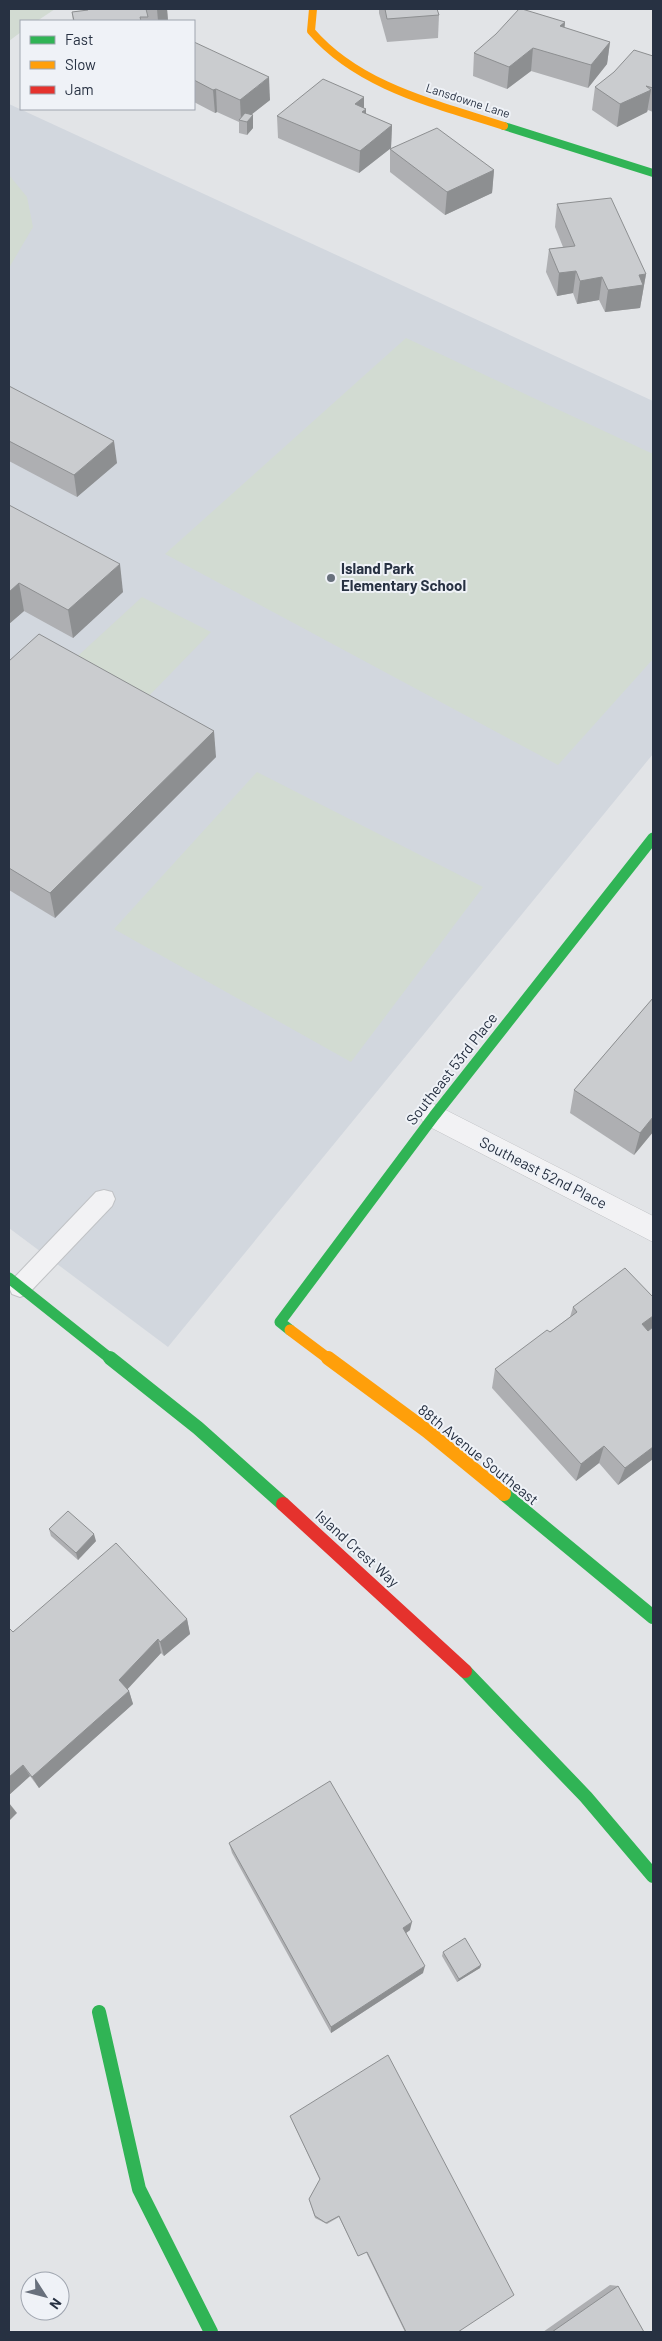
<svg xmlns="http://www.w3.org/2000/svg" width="662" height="2341" font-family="Barlow,sans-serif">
	<rect width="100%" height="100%" fill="#e2e4e7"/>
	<polygon fill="#d2d7de" points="9,104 653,401 653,754 168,1347 9,1228"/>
	<g fill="#d2dbd2">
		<polygon points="9,9 55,9 37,21 21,21 21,32 9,41"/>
		<polygon points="9,175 27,197 33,227 9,268"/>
		<polygon points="406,338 653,454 653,659 558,765 165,554"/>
		<polygon points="142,597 211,632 141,704 68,665"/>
		<polygon points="257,772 483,887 351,1062 114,929"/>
	</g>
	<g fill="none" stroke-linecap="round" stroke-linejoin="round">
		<defs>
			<polygon id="lane" points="104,1190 112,1192 115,1199 112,1206 28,1294 20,1297 12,1294 9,1287 12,1280 96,1192"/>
			<polygon id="street" points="434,1104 653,1216 653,1242 424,1124 420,1116 424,1108"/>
		</defs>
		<use href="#lane" stroke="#c0c2c5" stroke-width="2"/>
		<use href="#street" stroke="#c0c2c5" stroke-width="1"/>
		<use href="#lane" fill="#f2f2f4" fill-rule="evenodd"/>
		<use href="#street" fill="#f2f2f4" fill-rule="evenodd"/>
		<polyline stroke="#30b455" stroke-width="8" points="504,126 653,173"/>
		<g stroke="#30b455" stroke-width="11">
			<polyline points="9,1278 112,1360"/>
			<polyline points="290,1330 280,1322 434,1116 653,838"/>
		</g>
		<g stroke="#30b455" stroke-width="14">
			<polyline points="110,1358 198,1428 283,1504"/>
			<polyline points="504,1494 653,1617"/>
			<polyline points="465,1671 586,1797 653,1876"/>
			<polyline points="99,2012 139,2189 211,2332"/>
		</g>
		<path stroke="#ff9f0a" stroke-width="8" d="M313 9 311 31C359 87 436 104 504 126"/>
		<polyline stroke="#ff9f0a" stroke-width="11" points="290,1330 330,1360"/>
		<polyline stroke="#ff9f0a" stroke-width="14" points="328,1358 427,1431 504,1494"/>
		<polyline stroke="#e5322d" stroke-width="14" points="283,1504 465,1671"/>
	</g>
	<g fill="#aeafb2">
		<polygon points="85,9 167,9 168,21 73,21 72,12 86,11"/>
		<polygon points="379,9 437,9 439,15 438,38 387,42 379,13"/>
		<polygon points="565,22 564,28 610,42 607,64 588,88 531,71 507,89 473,76 474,53"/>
		<polygon points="194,42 270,100 252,114 253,128 247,135 239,133 239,122 217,112 215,113 194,102"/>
		<polygon points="653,56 653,112 648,110 647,112 617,127 592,110 595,87"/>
		<polygon points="364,97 364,108 366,109 366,114 392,125 391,148 359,173 278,138 277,116"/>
		<polygon points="390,149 494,170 492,193 445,215 390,172"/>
		<polygon points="557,204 646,274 640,308 605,312 599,300 577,304 573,293 557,296 546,272 549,249 563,247 555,227"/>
		<polygon points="9,386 117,463 77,497 9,461"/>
		<polygon points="9,505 123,592 73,638 24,611 9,624"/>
		<polygon points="9,661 216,757 55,918 9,890"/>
		<polygon points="653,998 653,1132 634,1155 570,1113 574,1090"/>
		<polygon points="653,1297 653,1459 618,1485 599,1463 576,1481 492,1388 495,1369 550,1332 570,1317 573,1307"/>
		<polygon points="49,1529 96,1541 78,1560 51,1536"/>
		<polygon points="187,1619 190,1634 164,1656 161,1653 127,1689 129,1691 133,1704 39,1788 30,1776 9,1795 13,1632"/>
		<polygon points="229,1843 410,1930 406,1933 423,1973 331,2033 232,1853"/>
		<polygon points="443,1952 481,1965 480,1968 457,1982 442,1956"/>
		<polygon points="290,2116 458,2332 405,2332 366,2252 358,2256 339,2217 327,2224 315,2218 309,2199 320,2180"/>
		<polygon points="610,2285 618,2286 644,2332 543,2332"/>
	</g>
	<g fill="#8d8f91">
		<polygon points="157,9 167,9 168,21 158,21"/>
		<polygon points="565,22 563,44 560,26"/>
		<polygon points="610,42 607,64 588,88 591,65"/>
		<polygon points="533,48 531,71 507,89 509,67"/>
		<polygon points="269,77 270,100 243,121 241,120 240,100"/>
		<polygon points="216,89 217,112 215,113 213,90"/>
		<polygon points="651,90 647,112 617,127 620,104"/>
		<polygon points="364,97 364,111 366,109 366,131 355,104"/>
		<polygon points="253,115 253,128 247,135 247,122"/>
		<polygon points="392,125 391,148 359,173 360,151"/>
		<polygon points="494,170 492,193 445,215 447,192"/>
		<polygon points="576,271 573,293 557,296 559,273"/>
		<polygon points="646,274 640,308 605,312 608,290 639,275"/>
		<polygon points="602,277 599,300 577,304 580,281"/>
		<polygon points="114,441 117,463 77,497 74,475"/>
		<polygon points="120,564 123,592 73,638 68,610"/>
		<polygon points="19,583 24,611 9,624 9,592"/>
		<polygon points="214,731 216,757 55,918 50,893"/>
		<polygon points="653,1117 653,1132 634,1155 640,1133"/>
		<polygon points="653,1316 653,1330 635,1344 642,1324"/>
		<polygon points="604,1446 599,1463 576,1481 581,1464"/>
		<polygon points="653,1447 653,1459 618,1485 625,1468"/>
		<polygon points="94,1534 96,1541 78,1560 76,1553"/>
		<polygon points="187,1619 190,1634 164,1656 160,1642"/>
		<polygon points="158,1639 161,1653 124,1693 119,1680"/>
		<polygon points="129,1691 133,1704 39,1788 32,1777"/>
		<polygon points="23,1765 30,1776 9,1795 9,1777"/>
		<polygon points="9,1803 17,1813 9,1821"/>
		<polygon points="412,1922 410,1930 402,1936 403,1928"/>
		<polygon points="481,1965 480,1968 457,1982 459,1979"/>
		<polygon points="425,1966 423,1973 331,2033 331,2027"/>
	</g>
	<g fill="#cacccf" stroke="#8d8f91">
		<polygon points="88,9 146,9 148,17 140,17 141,21 74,21 72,12 88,10"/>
		<polygon points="385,9 437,9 439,15 387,19"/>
		<polygon points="519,9 522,9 565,22 560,26 610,42 591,65 533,48 509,67 474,53 496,34"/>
		<polygon points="194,42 269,77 240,100 216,89 213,90 194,80"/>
		<polygon points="634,50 653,56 653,88 646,86 651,90 620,104 595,87 614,72"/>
		<polygon points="323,79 364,97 355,104 366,109 362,112 392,125 360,151 277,116"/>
		<polygon points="245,113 253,115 247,122 239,120"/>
		<polygon points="437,128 494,170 447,192 390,149"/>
		<polygon points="611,198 646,274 639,275 643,285 608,290 602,277 580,281 576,271 559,273 549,249 575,246 557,204"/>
		<polygon points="9,386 114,441 74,475 9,441"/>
		<polygon points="9,505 120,564 68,610 19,583 9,592"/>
		<polygon points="39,634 214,731 50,893 9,868 9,661"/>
		<polygon points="653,998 653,1117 640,1133 574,1090"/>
		<polygon points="625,1268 653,1297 653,1316 642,1324 648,1331 653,1327 653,1447 625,1468 604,1446 581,1464 495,1369 547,1330 550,1332 577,1312 573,1307"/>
		<polygon points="68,1511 94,1534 76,1553 49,1529"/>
		<polygon points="116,1543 187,1619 160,1642 158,1639 119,1680 129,1691 32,1777 23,1765 9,1777 9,1628 13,1632"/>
		<polygon points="330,1781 412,1922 403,1928 425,1966 331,2027 229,1843"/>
		<polygon points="465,1938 481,1965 459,1979 443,1952"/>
		<polygon points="388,2055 514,2295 458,2332 406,2332 367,2252 358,2256 339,2216 326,2223 315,2216 309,2199 320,2179 290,2116"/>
		<polygon points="618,2286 644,2332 552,2332"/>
	</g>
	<circle fill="#68707c" stroke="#eff2f7" stroke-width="2" cx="331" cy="578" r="5"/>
	<g text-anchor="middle" stroke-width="4" stroke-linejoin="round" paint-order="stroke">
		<g font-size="12" fill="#273142" stroke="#eff2f7">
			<text transform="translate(468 101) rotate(18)" y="4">Lansdowne Lane</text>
		</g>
		<g font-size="15" font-weight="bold" fill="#273142" stroke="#eff2f7" text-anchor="start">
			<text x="341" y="574">Island Park<tspan x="341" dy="17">Elementary School</tspan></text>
		</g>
		<g font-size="15" fill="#273142" stroke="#eff2f7">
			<text transform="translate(452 1069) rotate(-52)" y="5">Southeast 53rd Place</text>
			<text transform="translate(543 1173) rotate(27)" y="5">Southeast 52nd Place</text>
			<text transform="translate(478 1455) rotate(39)" y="5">88th Avenue Southeast</text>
			<text transform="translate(357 1549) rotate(42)" y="5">Island Crest Way</text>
		</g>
	</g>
	<rect width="662" height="2341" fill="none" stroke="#273142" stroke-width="20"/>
	<rect x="20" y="20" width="175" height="90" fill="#eff2f7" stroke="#9fa5af"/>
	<rect x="30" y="36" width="25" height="8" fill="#30b455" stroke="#9fa5af"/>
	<text x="65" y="45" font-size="15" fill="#273142">Fast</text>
	<rect x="30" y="61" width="25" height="8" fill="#ff9f0a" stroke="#9fa5af"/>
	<text x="65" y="70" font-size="15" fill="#273142">Slow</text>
	<rect x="30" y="86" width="25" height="8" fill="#e5322d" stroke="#9fa5af"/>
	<text x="65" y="95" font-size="15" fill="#273142">Jam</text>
	<g transform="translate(45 2296) rotate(126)"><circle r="24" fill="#eff2f7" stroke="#9fa5af"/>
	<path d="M0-4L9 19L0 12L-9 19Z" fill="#68707c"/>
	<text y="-8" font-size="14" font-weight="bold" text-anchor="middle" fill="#273142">N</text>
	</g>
</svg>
